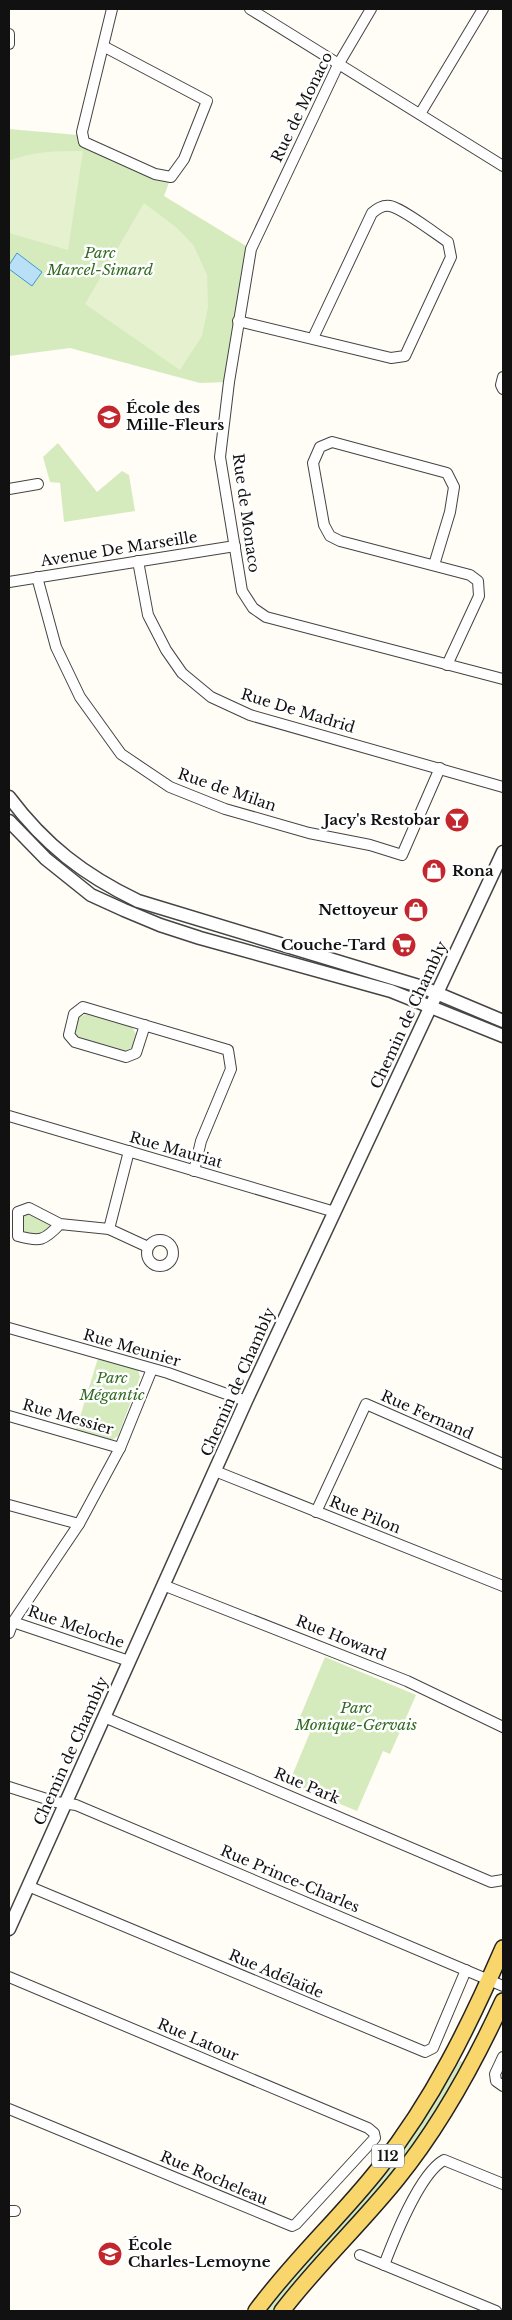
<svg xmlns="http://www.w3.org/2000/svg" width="512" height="2320" font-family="'Libre Baskerville',serif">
	<rect width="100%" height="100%" fill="#fffdf5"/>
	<g fill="#d5ebbd">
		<polygon points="9,129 78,135 171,177 164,196 251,249 229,382 200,383 70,348 9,356"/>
		<polygon points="58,443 97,492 122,471 129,475 135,511 64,522 60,483 50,482 43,457"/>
		<polygon points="88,1013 131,1025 136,1034 133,1047 124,1052 82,1041 75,1033 78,1018"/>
		<polygon points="29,1212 57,1225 45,1237 20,1234 20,1214"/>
		<polygon points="98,1358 138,1370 140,1377 118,1436 112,1440 76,1430"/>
		<polygon points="325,1657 416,1695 390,1754 383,1751 357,1811 289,1783 314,1723 300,1717"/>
		<path d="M460 2061 463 2062C426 2158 335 2231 273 2311H265L280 2292 392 2164 429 2112Z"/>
	</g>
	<g fill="#e6f2cf">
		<path d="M83 151 68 250 9 233V161C33 151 57 151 83 151Z"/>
		<polygon points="144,203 177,228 194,246 207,275 208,307 202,336 180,370 85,304"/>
	</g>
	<polygon fill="#b9e0f7" stroke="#3f96cf" points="17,253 42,272 32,286 9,269 9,265"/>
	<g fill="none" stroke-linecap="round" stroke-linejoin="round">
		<defs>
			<g id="minor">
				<polyline points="250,9 503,166"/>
				<polyline points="371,9 338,65 251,249 229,382 220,457 242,591 253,608 266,617 503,679"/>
				<polyline points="9,34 9,44"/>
				<polyline points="103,46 207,101 184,159 171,177 155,174 84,142 82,132 112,9"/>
				<polyline points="420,114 483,9"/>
				<path d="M238 321 391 358 405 356 451 257 448 242C436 234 402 208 390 206 382 205 377 209 372 213L313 338"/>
				<polyline points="503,377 501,385 503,389"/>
				<polyline points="9,489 38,484"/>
				<polyline points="138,561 148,615 166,650 182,673 211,697 250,715 503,787"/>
				<polyline points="434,565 450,512 454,487 447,473 332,442 320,447 313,463 324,525 330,536 340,541 470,575 478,581 479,596 447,665"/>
				<polyline points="37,577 56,647 80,697 121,754 170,787 225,809 309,833 370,845 402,855 440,768"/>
				<polyline points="9,582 235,546"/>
				<polyline points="145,1025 136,1053 126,1057 75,1042 69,1035 74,1014 83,1007 228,1050 231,1069 201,1141 194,1171"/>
				<polyline points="9,1116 335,1212"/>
				<path d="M60 1224C44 1241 40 1242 18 1236V1212L29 1208 60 1224 109 1229 148 1247"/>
				<polyline points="109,1229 129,1151"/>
				<circle cx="160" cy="1253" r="13"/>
				<polyline points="9,1328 168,1373 246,1401"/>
				<polyline points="9,1416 120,1448"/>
				<polyline points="215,1471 503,1586"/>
				<polyline points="9,1505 79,1524"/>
				<polyline points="316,1512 366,1404 503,1464"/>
				<polyline points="163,1585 407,1681 503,1727"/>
				<polyline points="13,1622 129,1661"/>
				<polyline points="9,1633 13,1622 79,1524 120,1448 152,1369"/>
				<polyline points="104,1717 491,1882 503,1880"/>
				<polyline points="9,1787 56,1802 76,1805 503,1986"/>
				<polyline points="28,1886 425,2052 433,2048 466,1970"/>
				<polyline points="9,1977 368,2128 374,2133 375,2138 296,2224 292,2226 9,2109"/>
				<polyline points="503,2057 495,2074 496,2081 503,2086"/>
				<polyline points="9,2211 15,2211"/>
				<polyline points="360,2255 496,2311"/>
				<path d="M384 2265C394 2239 419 2174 444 2160L503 2184"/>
			</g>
			<g id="tertiary">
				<path d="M9 797C45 845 84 875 138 901L422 987 503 1021"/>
				<polyline points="9,821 46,859 91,895 124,910 160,925 200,938 391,991 503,1036"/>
				<polyline points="9,1929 246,1401 503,852"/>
			</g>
			<g id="primary">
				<path d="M256 2311C294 2259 341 2217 380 2167 433 2100 469 2026 503 1948"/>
				<path d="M282 2311C317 2265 360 2225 397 2179 441 2125 474 2064 503 2001"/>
			</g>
		</defs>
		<use href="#minor" stroke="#444" stroke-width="12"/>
		<use href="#tertiary" stroke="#444" stroke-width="15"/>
		<use href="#primary" stroke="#222" stroke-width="18"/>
		<use href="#minor" stroke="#fff" stroke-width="10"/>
		<use href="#tertiary" stroke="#fff" stroke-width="12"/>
		<use href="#primary" stroke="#f9d66b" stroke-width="15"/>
	</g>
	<defs>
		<symbol id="school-disc" viewBox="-11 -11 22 22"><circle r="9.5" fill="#c4262e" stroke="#fff"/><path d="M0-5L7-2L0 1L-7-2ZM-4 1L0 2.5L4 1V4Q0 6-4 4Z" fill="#fff"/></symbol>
		<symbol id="bar-disc" viewBox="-11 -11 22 22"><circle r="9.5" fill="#c4262e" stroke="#fff"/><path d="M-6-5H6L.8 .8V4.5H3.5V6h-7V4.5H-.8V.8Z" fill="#fff"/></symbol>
		<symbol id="shop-disc" viewBox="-11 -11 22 22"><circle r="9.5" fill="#c4262e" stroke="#fff"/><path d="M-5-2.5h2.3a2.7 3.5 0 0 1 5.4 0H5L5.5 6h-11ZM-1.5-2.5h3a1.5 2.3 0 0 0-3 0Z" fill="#fff"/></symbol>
		<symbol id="supermarket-disc" viewBox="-11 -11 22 22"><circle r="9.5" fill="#c4262e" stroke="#fff"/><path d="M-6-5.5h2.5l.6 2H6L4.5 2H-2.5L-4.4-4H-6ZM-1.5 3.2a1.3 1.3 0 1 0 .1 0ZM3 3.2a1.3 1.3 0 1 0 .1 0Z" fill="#fff"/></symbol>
	</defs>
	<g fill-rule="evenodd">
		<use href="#school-disc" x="95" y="403" width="28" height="28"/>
		<use href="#bar-disc" x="443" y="806" width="28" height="28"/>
		<use href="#shop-disc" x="420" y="857" width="28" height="28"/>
		<use href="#shop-disc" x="402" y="896" width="28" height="28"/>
		<use href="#supermarket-disc" x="390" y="931" width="28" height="28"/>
		<use href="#school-disc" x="96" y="2240" width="28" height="28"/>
	</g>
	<g text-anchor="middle" stroke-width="5" stroke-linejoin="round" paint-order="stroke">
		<rect fill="#fff" stroke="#585858" stroke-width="1" x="372" y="2144.5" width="32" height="23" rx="4"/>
		<g font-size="14" font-weight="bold" fill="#111">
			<text x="388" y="2161">112</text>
		</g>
		<g font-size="15" fill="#111" stroke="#fff">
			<text transform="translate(302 107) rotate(-64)" y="5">Rue de Monaco</text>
			<text transform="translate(246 513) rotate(82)" y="5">Rue de Monaco</text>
			<text transform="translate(119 549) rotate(-9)" y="5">Avenue De Marseille</text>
			<text transform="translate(298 711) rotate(17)" y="5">Rue De Madrid</text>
			<text transform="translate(227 790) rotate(19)" y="5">Rue de Milan</text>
			<text transform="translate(409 1015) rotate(-65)" y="5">Chemin de Chambly</text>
			<text transform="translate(176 1150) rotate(16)" y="5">Rue Mauriat</text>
			<text transform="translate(132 1348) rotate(16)" y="5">Rue Meunier</text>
			<text transform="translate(238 1382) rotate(-66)" y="5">Chemin de Chambly</text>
			<text transform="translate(427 1415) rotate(24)" y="5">Rue Fernand</text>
			<text transform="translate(68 1417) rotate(16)" y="5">Rue Messier</text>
			<text transform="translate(365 1515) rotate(22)" y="5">Rue Pilon</text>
			<text transform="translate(76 1627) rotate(19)" y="5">Rue Meloche</text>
			<text transform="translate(341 1638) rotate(22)" y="5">Rue Howard</text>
			<text transform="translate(71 1751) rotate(-66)" y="5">Chemin de Chambly</text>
			<text transform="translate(307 1786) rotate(23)" y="5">Rue Park</text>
			<text transform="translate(290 1879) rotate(23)" y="5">Rue Prince-Charles</text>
			<text transform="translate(276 1974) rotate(23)" y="5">Rue Adélaïde</text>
			<text transform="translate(198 2040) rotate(23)" y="5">Rue Latour</text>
			<text transform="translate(214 2178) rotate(23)" y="5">Rue Rocheleau</text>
		</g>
		<g font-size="15" font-style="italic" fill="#2f6b1f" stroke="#fff">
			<text x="100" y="258">Parc<tspan x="100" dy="17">Marcel-Simard</tspan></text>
			<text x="112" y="1383">Parc<tspan x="112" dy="17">Mégantic</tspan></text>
			<text x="356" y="1713">Parc<tspan x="356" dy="17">Monique-Gervais</tspan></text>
		</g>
		<g font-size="15" font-weight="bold" fill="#111" stroke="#fff" text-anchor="start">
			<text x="126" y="413">École des<tspan x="126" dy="17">Mille-Fleurs</tspan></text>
			<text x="440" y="825" text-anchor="end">Jacy's Restobar</text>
			<text x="452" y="876">Rona</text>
			<text x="398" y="915" text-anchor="end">Nettoyeur</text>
			<text x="386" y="950" text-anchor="end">Couche-Tard</text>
			<text x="128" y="2250">École<tspan x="128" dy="17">Charles-Lemoyne</tspan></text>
		</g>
	</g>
	<rect width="512" height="2320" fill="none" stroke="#111111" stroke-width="20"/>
</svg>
